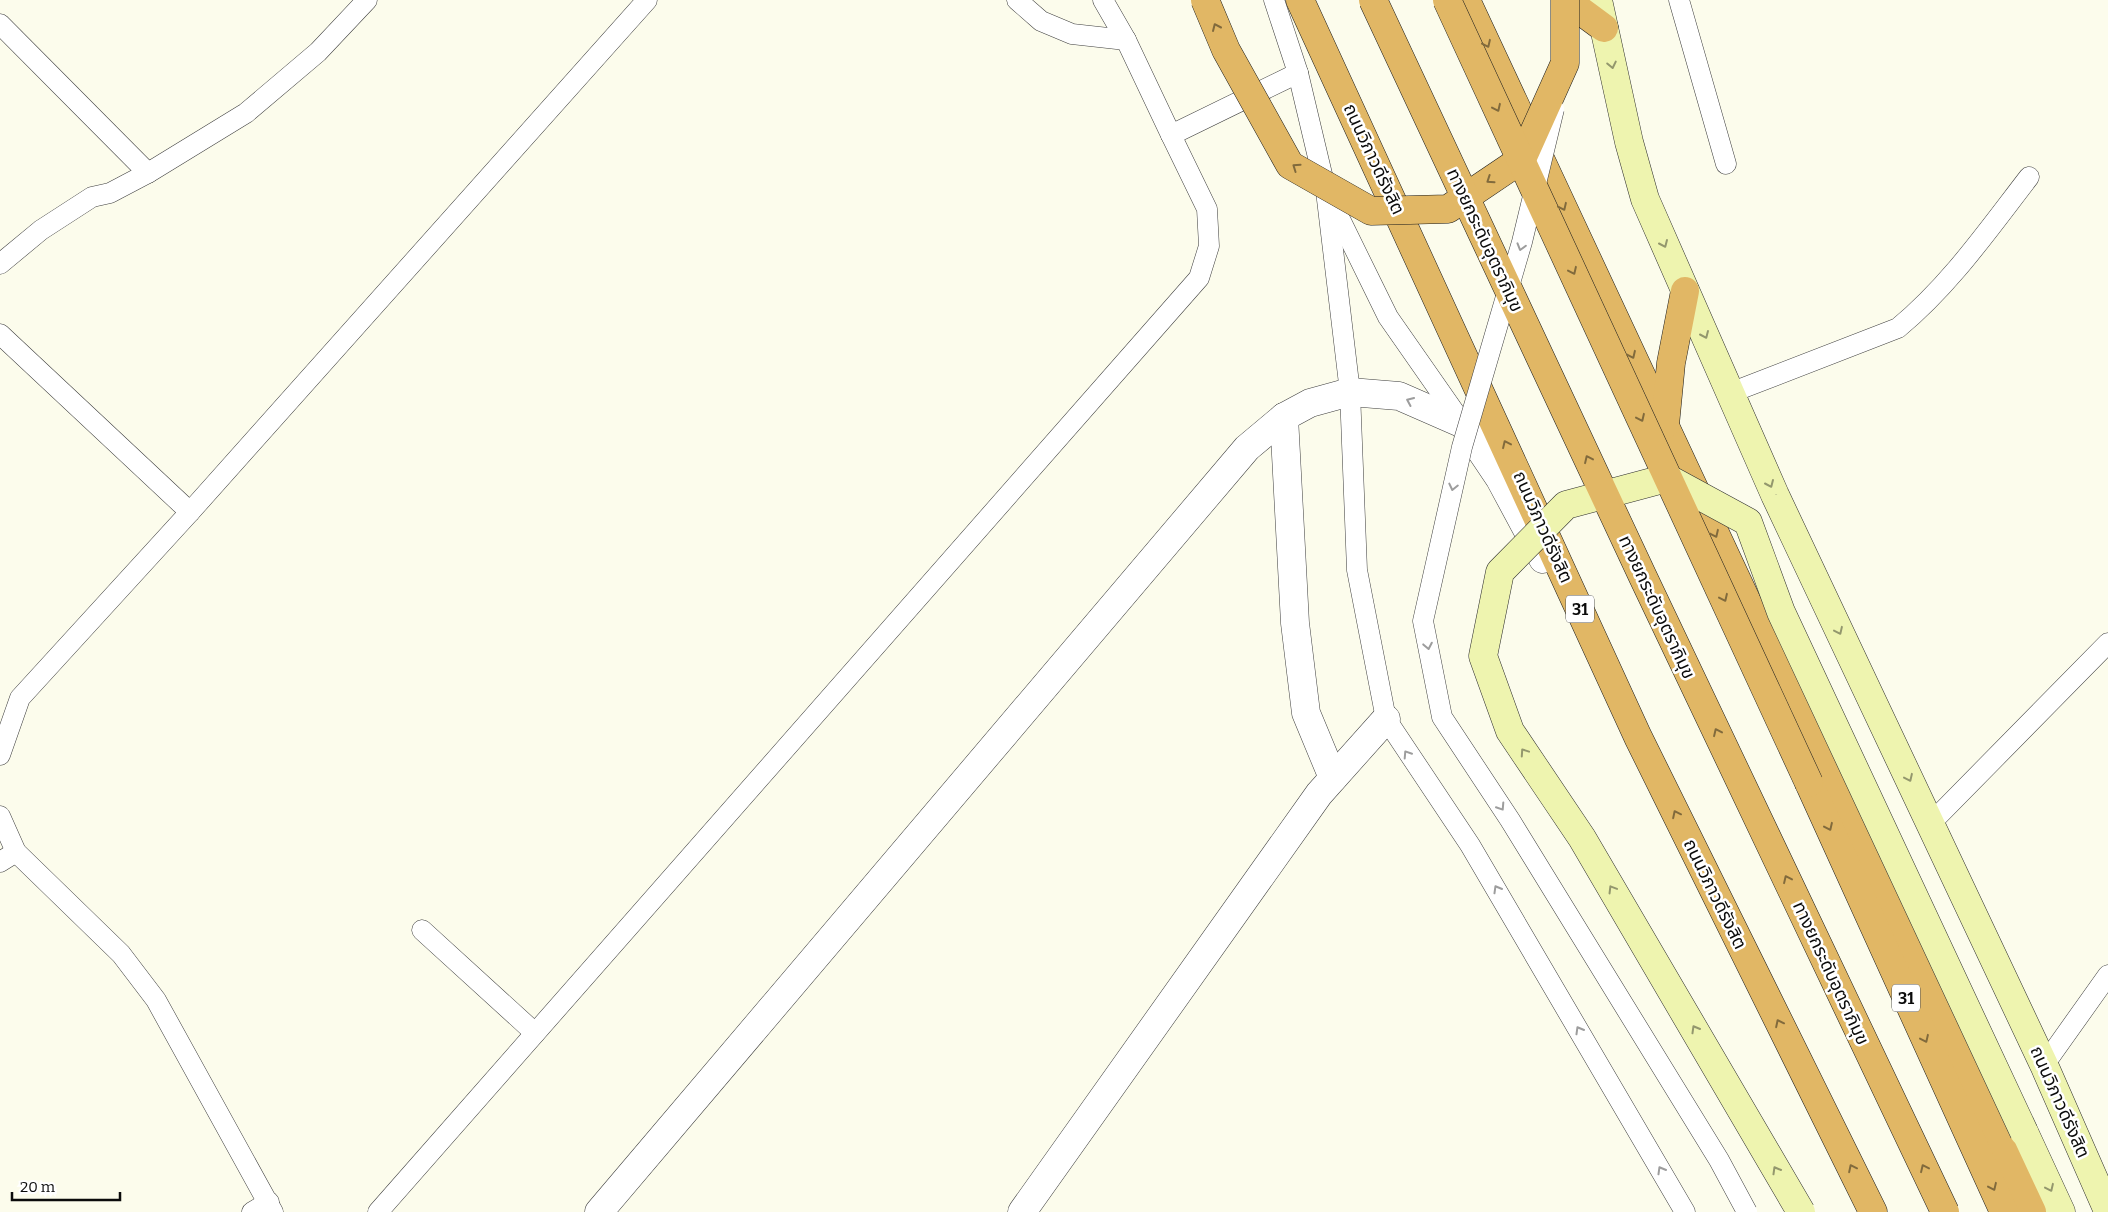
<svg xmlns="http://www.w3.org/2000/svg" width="2108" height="1212" font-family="Bitter,'Noto Sans Thai',serif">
	<rect width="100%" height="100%" fill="#fcfcec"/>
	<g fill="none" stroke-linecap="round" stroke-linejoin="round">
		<defs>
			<g id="lane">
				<polyline points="1017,0 1041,21 1072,34 1126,40 1171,135 1298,73"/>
				<polyline points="1103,0 1126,40"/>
				<polyline points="1274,0 1298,73 1326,191 1350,392 1357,570 1386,719 1470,845 1685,1212"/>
				<polyline points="1679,0 1726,164"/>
				<polyline points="0,24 148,173"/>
				<polyline points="1332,203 1388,317 1462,423"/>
				<polyline points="0,264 41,230 92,197 110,193 148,173 246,113 318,52 367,0"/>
				<polyline points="0,334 190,512"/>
				<path d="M1730 393 1898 328C1950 285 1988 230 2029 177"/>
				<polyline points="0,755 20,698 190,512 647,0"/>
				<polyline points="0,816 16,852 121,954 156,1000 273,1212"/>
				<polyline points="1930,824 2108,643"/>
				<polyline points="0,862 16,852"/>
				<polyline points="422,930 535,1033"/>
				<polyline points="2044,1065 2108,975"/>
				<polyline points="252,1212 269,1202"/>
				<polyline points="378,1212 1199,278 1209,246 1207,209 1171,135"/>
			</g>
			<g id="street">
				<polyline points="1284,417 1295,623 1306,713 1333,778"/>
				<polyline points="599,1212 1247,448 1284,417 1310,403 1350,392 1399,396 1463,424 1500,479 1543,559"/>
				<polyline points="1022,1212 1319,794 1386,719"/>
			</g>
			<g id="secondary">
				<polyline points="1598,0 1629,142 1645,199 1775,495 2044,1065 2108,1211"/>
				<polyline points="2024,1132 2061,1212"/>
			</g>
			<g id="highway">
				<polyline points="1300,0 1638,737 1873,1212"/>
				<polyline points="1466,0 2032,1212"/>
				<polyline points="1566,0 1604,28"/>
				<polyline points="1665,425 1671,363 1685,291"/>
				<polyline points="1809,783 2004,1212"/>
			</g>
		</defs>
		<use href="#lane" stroke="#3e3e3e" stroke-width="21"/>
		<use href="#street" stroke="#3e3e3e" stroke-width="29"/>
		<use href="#secondary" stroke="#2d2d2d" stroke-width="29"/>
		<use href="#highway" stroke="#1c1c1c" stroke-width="29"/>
		<use href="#lane" stroke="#fff" stroke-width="20"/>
		<use href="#street" stroke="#fff" stroke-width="28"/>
		<use href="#secondary" stroke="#eef4af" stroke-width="28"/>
		<use href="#highway" stroke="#e1b765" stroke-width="28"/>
		<defs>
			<polyline id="lane-bridge" points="1554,109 1522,242 1462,447 1423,621 1442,717 1510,820 1719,1160 1747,1212"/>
			<polyline id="secondary-bridge" points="1801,1212 1582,838 1510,731 1483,656 1500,572 1566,505 1667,478 1748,522 1781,612 2024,1132"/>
			<g id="highway-bridge">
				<polyline points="1205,0 1226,50 1290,165 1371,211 1448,209 1522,159 1565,63 1565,0"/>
				<polyline points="1373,0 1643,577 1945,1212"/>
				<polyline points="1447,0 1809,783"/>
			</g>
		</defs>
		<use href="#lane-bridge" stroke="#3e3e3e" stroke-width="21" stroke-linecap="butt"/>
		<use href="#secondary-bridge" stroke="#2d2d2d" stroke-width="29" stroke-linecap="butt"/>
		<use href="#highway-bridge" stroke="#1c1c1c" stroke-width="29" stroke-linecap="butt"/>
		<use href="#lane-bridge" stroke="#fff" stroke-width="20"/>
		<use href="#secondary-bridge" stroke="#eef4af" stroke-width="28"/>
		<use href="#highway-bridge" stroke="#e1b765" stroke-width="28"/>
	</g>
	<defs><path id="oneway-chevron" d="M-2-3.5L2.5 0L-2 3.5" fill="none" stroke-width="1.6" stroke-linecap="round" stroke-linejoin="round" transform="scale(1.25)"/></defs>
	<g stroke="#816a3c">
		<use href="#oneway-chevron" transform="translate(1216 27) rotate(-114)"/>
		<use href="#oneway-chevron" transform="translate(1487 44) rotate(65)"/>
		<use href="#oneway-chevron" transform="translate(1497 108) rotate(65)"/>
		<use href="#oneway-chevron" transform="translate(1296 167) rotate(-145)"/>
		<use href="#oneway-chevron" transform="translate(1490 180) rotate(146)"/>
		<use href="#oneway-chevron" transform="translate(1563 207) rotate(65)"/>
		<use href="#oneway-chevron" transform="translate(1573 271) rotate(65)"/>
		<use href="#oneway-chevron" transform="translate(1632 355) rotate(65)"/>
		<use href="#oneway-chevron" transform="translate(1641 418) rotate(65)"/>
		<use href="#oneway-chevron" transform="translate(1506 444) rotate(-115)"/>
		<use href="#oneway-chevron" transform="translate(1588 459) rotate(-115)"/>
		<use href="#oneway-chevron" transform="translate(1715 534) rotate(65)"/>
		<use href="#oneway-chevron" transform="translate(1724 598) rotate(65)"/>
		<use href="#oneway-chevron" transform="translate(1717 732) rotate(-115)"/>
		<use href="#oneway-chevron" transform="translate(1676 814) rotate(-116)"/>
		<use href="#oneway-chevron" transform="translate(1829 827) rotate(65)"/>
		<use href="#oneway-chevron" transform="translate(1787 879) rotate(-115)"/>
		<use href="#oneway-chevron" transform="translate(1779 1023) rotate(-116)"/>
		<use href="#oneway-chevron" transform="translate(1925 1039) rotate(65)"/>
		<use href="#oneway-chevron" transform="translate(1852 1168) rotate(-116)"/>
		<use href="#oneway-chevron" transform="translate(1924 1168) rotate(-115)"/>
		<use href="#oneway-chevron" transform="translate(1993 1187) rotate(65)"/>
	</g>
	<g stroke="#93976d">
		<use href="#oneway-chevron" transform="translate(1612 65) rotate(78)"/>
		<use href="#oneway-chevron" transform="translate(1664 244) rotate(66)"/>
		<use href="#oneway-chevron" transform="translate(1705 335) rotate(66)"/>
		<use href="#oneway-chevron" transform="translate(1770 484) rotate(66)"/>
		<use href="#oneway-chevron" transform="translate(1839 631) rotate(65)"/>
		<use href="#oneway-chevron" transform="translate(1524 752) rotate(-124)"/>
		<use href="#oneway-chevron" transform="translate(1909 778) rotate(65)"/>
		<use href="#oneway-chevron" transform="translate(1612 889) rotate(-121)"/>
		<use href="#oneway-chevron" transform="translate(1695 1029) rotate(-120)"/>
		<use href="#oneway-chevron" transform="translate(1776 1170) rotate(-120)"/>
		<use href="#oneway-chevron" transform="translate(2050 1188) rotate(65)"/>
	</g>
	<g stroke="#9d9d9d">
		<use href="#oneway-chevron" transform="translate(1521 247) rotate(106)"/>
		<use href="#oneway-chevron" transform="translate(1410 401) rotate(-156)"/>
		<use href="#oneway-chevron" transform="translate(1453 487) rotate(103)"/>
		<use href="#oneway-chevron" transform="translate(1428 646) rotate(79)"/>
		<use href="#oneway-chevron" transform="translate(1407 754) rotate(-123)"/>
		<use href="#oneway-chevron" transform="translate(1501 807) rotate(57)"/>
		<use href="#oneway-chevron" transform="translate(1497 889) rotate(-120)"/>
		<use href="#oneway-chevron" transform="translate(1579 1030) rotate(-120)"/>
		<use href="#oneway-chevron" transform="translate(1661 1170) rotate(-120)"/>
	</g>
	<g text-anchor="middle" stroke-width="5" stroke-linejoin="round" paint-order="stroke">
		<g fill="#fff" stroke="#545454" stroke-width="1">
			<rect x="1566" y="595.5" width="28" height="27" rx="4"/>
			<rect x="1892" y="984.5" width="28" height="27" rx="4"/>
		</g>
		<g font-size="16" font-weight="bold" fill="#0b0b0b">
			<text x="1580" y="615">31</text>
			<text x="1906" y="1004">31</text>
		</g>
		<g font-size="18" fill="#0b0b0b" stroke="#fff">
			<text transform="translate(1374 159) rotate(65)" y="6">ถนนวิภาวดีรังสิต</text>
			<text transform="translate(1485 240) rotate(65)" y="6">ทางยกระดับอุตราภิมุข</text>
			<text transform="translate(1543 527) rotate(66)" y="6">ถนนวิภาวดีรังสิต</text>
			<text transform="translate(1657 607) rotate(65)" y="6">ทางยกระดับอุตราภิมุข</text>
			<text transform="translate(1715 894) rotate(64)" y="6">ถนนวิภาวดีรังสิต</text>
			<text transform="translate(1831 973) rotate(65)" y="6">ทางยกระดับอุตราภิมุข</text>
			<text transform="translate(2060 1102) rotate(66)" y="6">ถนนวิภาวดีรังสิต</text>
		</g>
	</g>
	<path d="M12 1192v8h108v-8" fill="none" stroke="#0b0b0b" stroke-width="2.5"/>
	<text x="20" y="1192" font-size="15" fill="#0b0b0b" stroke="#ffffff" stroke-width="4" paint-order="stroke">20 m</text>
</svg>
